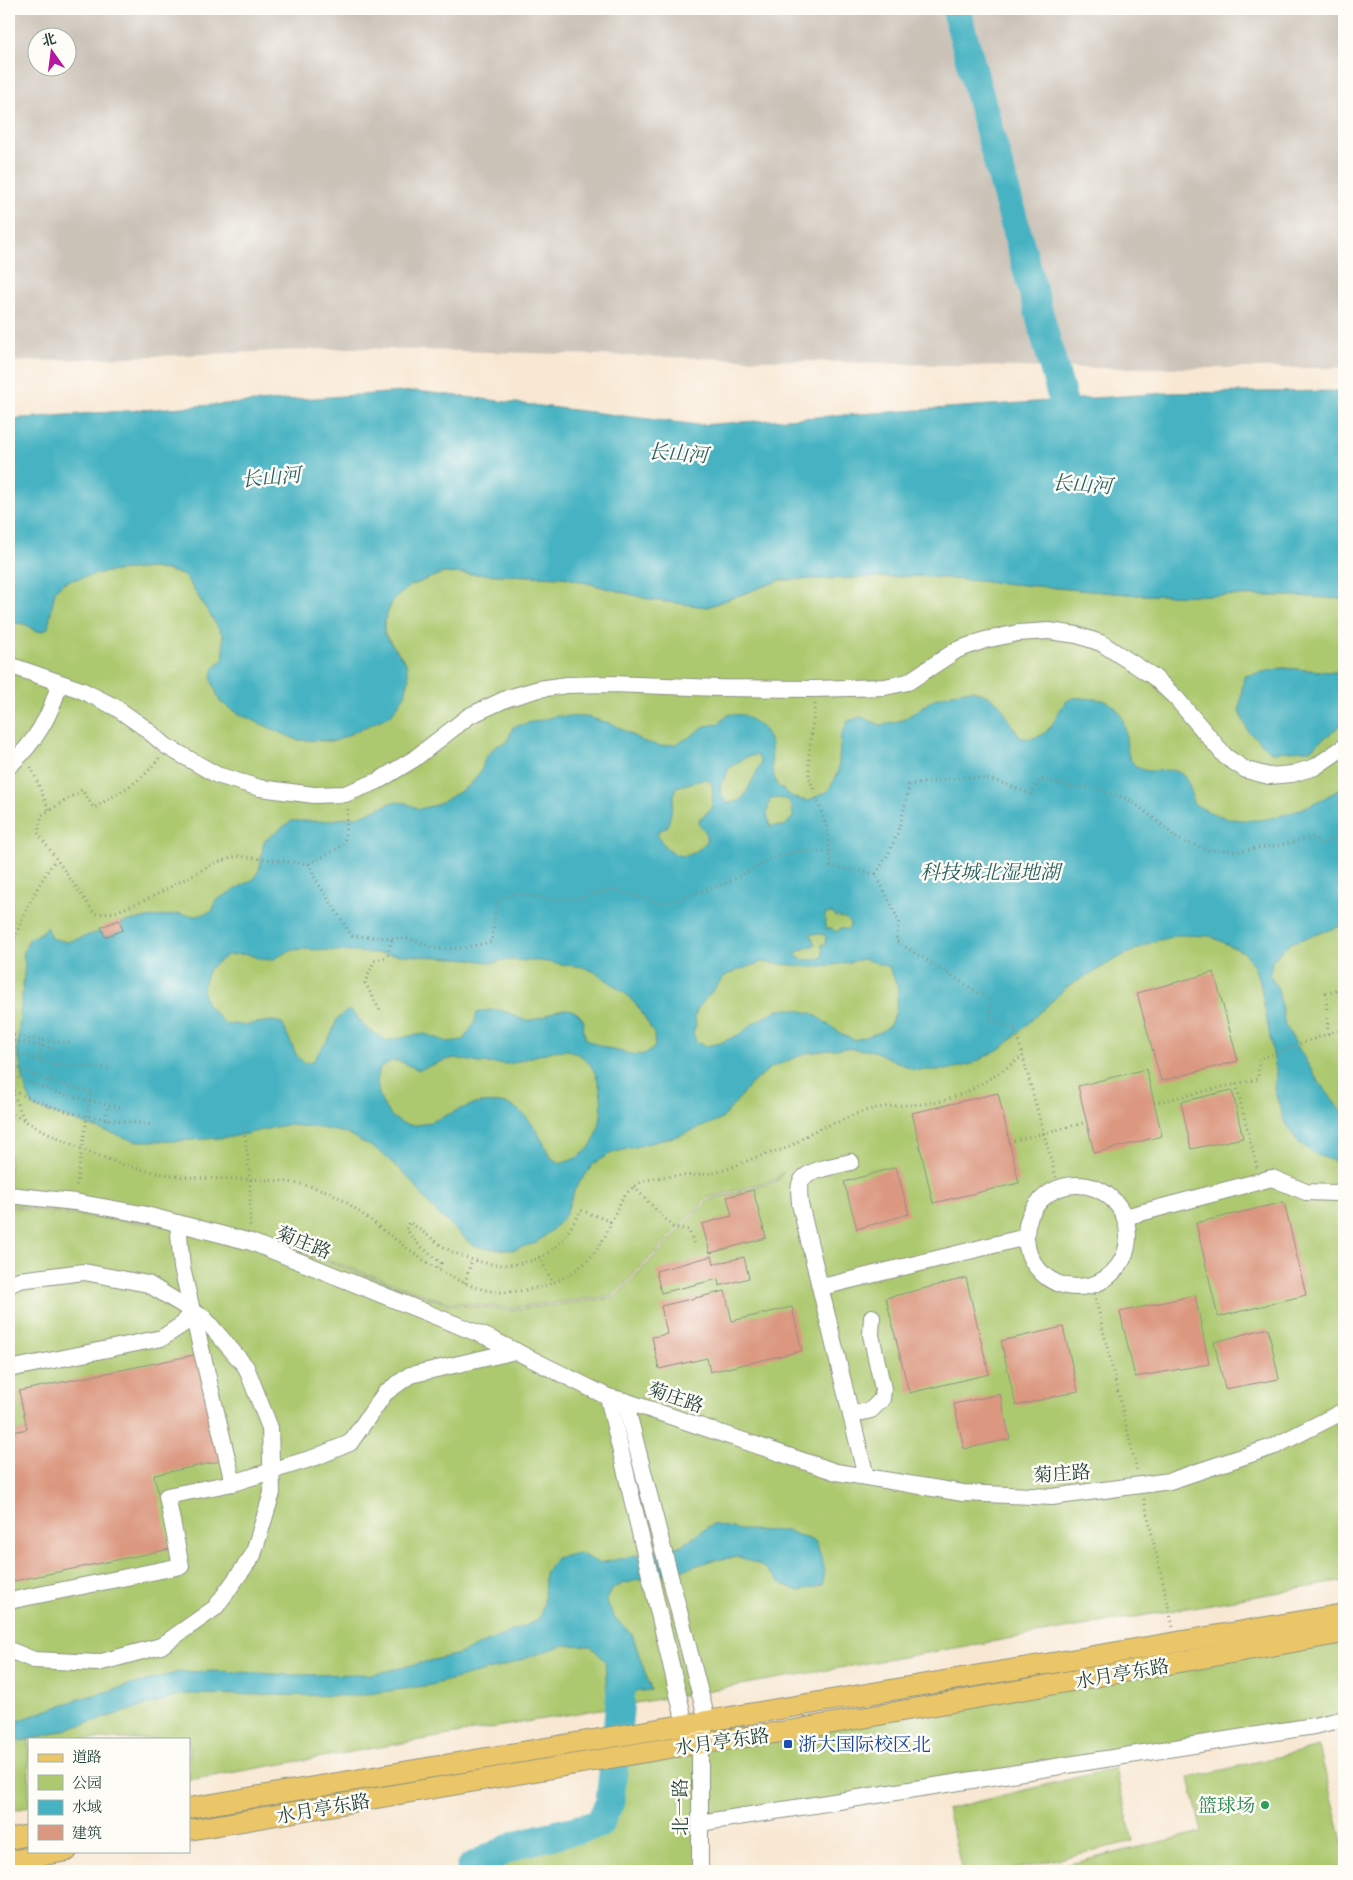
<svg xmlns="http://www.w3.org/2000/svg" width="1353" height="1880" font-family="'IM FELL Double Pica','Noto Serif SC',serif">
	<rect width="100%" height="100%" fill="#fdfcf7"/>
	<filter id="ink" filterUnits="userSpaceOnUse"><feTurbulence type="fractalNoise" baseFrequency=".02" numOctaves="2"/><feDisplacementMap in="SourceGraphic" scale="10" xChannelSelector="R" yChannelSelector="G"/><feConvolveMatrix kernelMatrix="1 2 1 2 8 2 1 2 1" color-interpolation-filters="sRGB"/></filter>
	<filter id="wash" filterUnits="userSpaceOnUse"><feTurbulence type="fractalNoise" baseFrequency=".0096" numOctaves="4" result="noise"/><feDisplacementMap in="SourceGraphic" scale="20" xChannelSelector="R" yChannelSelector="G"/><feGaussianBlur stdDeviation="1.12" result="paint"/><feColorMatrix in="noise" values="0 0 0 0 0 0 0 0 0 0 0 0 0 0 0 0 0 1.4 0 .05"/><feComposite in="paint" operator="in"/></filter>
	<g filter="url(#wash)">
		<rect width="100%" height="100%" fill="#f8e7d2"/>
		<path fill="#cbc2b8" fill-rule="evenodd" d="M9 9H1344V368H1050L353 348 9 362ZM38 38H68V68H38Z"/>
		<g fill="#adc970" stroke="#668352">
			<path d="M151 568 167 570 185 576 223 635 224 658 214 668 297 740 335 741 391 715 406 663 384 633V621L393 600 410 586 442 573 564 577 652 600 707 607 781 580 921 576 1138 595 1297 596 1344 599V673L1282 668 1310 750 1344 722V989L1336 990H1344V1581L189 1780V1739H29V1807L9 1811V1207L257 1237 447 1304 509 1310 614 1298 709 1200 777 1181 784 1171 777 1179 708 1198 613 1296 509 1308 446 1302 257 1235 9 1205V622L25 624 35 631H43L48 627C50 618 51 597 56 589 68 572 130 570 151 568Z"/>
			<polygon points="1344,1633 1344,1719 700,1823 700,1871 457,1871 596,1836 616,1815 620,1757"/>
			<polygon points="1319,1747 1344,1850 1344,1871 1040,1871 1202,1832 1189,1778"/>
			<polygon points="1115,1768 1133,1841 1008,1871 962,1871 947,1809"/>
		</g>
		<g fill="#46b3c2" stroke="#32787b" fill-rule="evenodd">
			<polygon points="416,391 699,425 1167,393 1344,391 1344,599 1297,596 1138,595 921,576 781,580 707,607 652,600 564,577 442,573 410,586 393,600 384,621 384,634 406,663 409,679 405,695 391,715 335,741 297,740 241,715 220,702 211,679 214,668 224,658 223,635 185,576 167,570 151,568 106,572 64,582 55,591 48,628 43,631 35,631 25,624 9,622 9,419"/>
			<polygon points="1282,668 1344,673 1344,722 1310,750 1271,752 1248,731 1239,711 1244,676"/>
			<path d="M972 690C1009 701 1000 712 1021 738 1064 743 1051 693 1081 698 1090 699 1100 698 1108 702 1136 718 1118 752 1136 766 1153 780 1178 757 1189 785 1191 790 1192 797 1193 803 1246 837 1295 815 1344 787V925L1291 943 1279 953 1272 962 1270 975 1278 989 1285 1025 1316 1078 1344 1114V1161H1333L1315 1154 1298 1142 1283 1118 1275 1092 1276 1071 1260 982 1253 965 1245 953 1210 936 1179 935 1152 942 1118 958 1067 987 1003 1047 972 1064 946 1070H914L874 1051 843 1048 807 1053 770 1068 750 1085 722 1119 681 1135 612 1153 594 1163 575 1189 566 1214 553 1229 536 1243 512 1250 483 1248 472 1245 432 1208 408 1177 379 1151 346 1133 315 1127 285 1125 232 1137 180 1141H135L33 1107 25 1087 17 1049 25 964 23 955 29 939 41 933 46 927 51 938 67 942 102 931 105 937 123 930 121 923 139 919 179 914 197 916 213 911 215 901 255 878 259 870 264 841 291 821H324L360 816 393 802 406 803 419 809 436 805 458 793 471 784 482 769 485 758 496 746 507 742 513 727 556 716 587 717 613 724 642 741 660 746 676 744 688 738 705 726 713 725 719 723 729 714 744 715 763 728 771 744 772 769 777 785 794 798 808 801 828 791 838 773 841 735 848 721 861 717 881 725 903 720 934 699 953 693ZM757 755 761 763 745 795 739 801 727 803 721 795 720 785 726 776 728 769 746 757ZM706 779 712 784C713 801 716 808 700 818L699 825 705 831 707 841C689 864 667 859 657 832L667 827C672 814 672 801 676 787ZM770 798 787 799 792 807 793 817 785 826H770L767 814ZM833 913 836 918 839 915 840 918 846 919 850 923 849 929H840L835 932 832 928 825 929V914ZM810 934H821L826 936 825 945 822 944 823 957C814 960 802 963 795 954L801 950 815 945ZM304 949 470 959 493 963 504 960 539 961 583 967 597 973 626 994 639 1008 654 1034 655 1047C652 1049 648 1053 644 1054 633 1057 596 1046 586 1039L583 1029 584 1021C566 993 546 1023 525 1020 521 1020 517 1017 514 1015 502 1009 490 1008 477 1013L474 1024 463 1040 448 1042 425 1034 410 1036 387 1041 367 1029 352 1011H347L337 1019 331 1035 313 1061 304 1063 297 1056 282 1023 273 1021 242 1025 224 1023 206 1004 203 990 205 979 209 969 227 955 247 954 260 959 272 960 291 950ZM864 959 889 967 898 988 896 1011 890 1025 881 1032 855 1040 843 1035 812 1013 791 1009 777 1010 752 1024 742 1033 720 1043 706 1046 696 1041 693 1033 696 1025 695 1018 697 1009 726 975 762 962 810 967 841 964ZM568 1050C574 1052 581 1055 585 1059 606 1078 607 1128 588 1149 580 1157 571 1161 561 1163 558 1162 553 1160 551 1157 548 1154 546 1148 544 1144 536 1129 526 1111 509 1105 499 1102 486 1102 475 1104 443 1112 409 1146 384 1106 377 1094 376 1082 379 1069 397 1054 400 1063 419 1070L443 1061 455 1058 479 1063 509 1064 552 1051Z"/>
			<polygon points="712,1524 741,1530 788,1531 816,1542 824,1567 823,1585 799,1591 783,1584 760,1565 739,1557 713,1560 692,1567 622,1584 611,1590 606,1600 614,1618 632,1634 651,1690 607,1695 605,1661 591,1646 563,1645 504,1666 431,1685 354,1696 184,1694 55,1733 9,1744 9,1724 79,1699 179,1672 220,1671 292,1675 374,1674 459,1654 538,1620 544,1603 545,1573 556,1558 579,1553 599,1563 614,1560 683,1545"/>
		</g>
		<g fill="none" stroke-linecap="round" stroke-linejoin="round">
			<g stroke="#46b3c2" stroke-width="29">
				<polyline points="956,9 1073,438"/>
				<polyline points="471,1867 518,1844 599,1824 610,1802 623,1671 618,1654"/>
			</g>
		</g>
		<g id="blocks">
			<g fill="#db977f">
				<polygon points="119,920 123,930 105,937 101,927"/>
				<polygon points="1214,972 1238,1061 1161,1081 1137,993"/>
				<polygon points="1146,1069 1162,1136 1094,1153 1078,1086"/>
				<polygon points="1232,1090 1243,1138 1191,1149 1181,1102"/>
				<polygon points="998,1093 1019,1183 933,1203 912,1113"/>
				<polygon points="896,1167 909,1214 857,1229 844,1182"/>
				<polygon points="753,1190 766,1238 710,1253 702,1224 732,1216 727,1197"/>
				<polygon points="1284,1202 1306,1295 1218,1317 1196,1223"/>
				<polygon points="712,1256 714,1264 744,1257 749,1278 719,1286 718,1279 661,1293 656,1271"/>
				<polygon points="966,1278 989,1374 909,1393 886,1298"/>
				<polygon points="725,1291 732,1321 792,1307 802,1351 710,1372 707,1358 659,1369 652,1337 667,1334 661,1306"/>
				<polygon points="1195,1295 1209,1364 1135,1377 1120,1312"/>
				<polygon points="1063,1327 1078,1391 1016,1406 1001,1341"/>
				<polygon points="1268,1328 1279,1379 1225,1389 1214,1342"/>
				<polygon points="199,1354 221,1461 154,1475 170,1549 9,1582 9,1433 27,1429 19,1391"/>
				<polygon points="1000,1394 1010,1439 964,1449 954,1404"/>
			</g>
		</g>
	</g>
	<g filter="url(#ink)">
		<use href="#blocks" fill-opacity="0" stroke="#8c9283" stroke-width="1"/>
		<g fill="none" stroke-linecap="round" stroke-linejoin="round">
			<defs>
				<g id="minor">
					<polyline points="9,665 81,690 115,707 145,728 166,746 217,775 260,788 314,795 345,794 378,781 414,759 469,716 508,698 539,689 567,685 611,684 719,688 814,689 885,687 908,682 957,650 985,640 1018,633 1049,631 1077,635 1101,643 1154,677 1176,698 1226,757 1246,770 1269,776 1292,774 1315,767 1344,747"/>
					<path d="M9 766C33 745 51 716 59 684"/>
					<path d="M851 1162C839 1165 809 1169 802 1180 797 1187 800 1197 800 1204L866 1477"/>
					<circle cx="1077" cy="1236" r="51"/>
					<polyline points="9,1195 75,1202 142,1214 251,1242 487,1337 608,1397 625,1401 836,1472 963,1493 1052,1497 1170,1481 1275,1446 1344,1411"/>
					<polyline points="1125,1217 1272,1178 1306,1192 1335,1193 1344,1191"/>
					<polyline points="9,1285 19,1280 84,1272 148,1284 204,1318 246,1367 270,1428 272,1493 253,1555 215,1608 161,1646 98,1663 34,1660 9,1650"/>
					<polyline points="822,1287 1026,1237"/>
					<polyline points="9,1369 162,1338 183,1324 193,1311"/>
					<polyline points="608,1397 685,1724 692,1734"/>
					<polyline points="625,1401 707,1720 700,1743 700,1871"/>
					<polyline points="851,1415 871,1410 882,1399 883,1389 871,1335 872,1317"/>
					<polyline points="233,1483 316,1457 350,1443 385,1393 410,1375 516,1351"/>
					<polyline points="9,1601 181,1566 167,1496 233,1483 182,1268 178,1223"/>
					<polyline points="700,1823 1314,1726 1344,1719"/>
				</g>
				<g id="major">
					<polyline points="189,1808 1344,1614"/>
					<polyline points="189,1830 675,1747 788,1731 1344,1633"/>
					<polyline points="9,1839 29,1835"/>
					<polyline points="9,1861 67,1851"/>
				</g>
			</defs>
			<use href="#minor" stroke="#8c9283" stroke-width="18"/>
			<use href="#major" stroke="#8c9283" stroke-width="22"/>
			<g stroke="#8c9283" stroke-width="3" stroke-dasharray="1 4" stroke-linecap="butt">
				<polyline points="815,704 809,755 809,776 827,828 831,866 876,874 899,921 896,941 990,1000 990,1020 1015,1028 1059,1189"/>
				<path d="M159 758C144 781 117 793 94 808L82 790 42 815 38 833 95 914 115 912 146 900 213 864 237 856 309 864 315 878 352 936 410 939 438 949 463 948 491 942 497 901 515 893 555 900 579 898 613 889 656 902H670L727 883 770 859 798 851 829 852"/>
				<polyline points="31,767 49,810"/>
				<polyline points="309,864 344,845 348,808"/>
				<path d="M876 874C896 845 903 819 909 785 930 782 958 776 979 778 996 779 1015 788 1031 794L1041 779 1068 786 1097 789 1128 799 1151 816 1179 840 1209 850 1239 851 1280 845 1314 837 1320 845 1344 834"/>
				<path d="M9 958C19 921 34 890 56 859"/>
				<polyline points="380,1010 365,983 374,961 387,957 392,938"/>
				<polyline points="9,1034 29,1039 72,1043"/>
				<polyline points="1328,1034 1326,994 1344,988"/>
				<polyline points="9,1040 56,1049"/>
				<polyline points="9,1052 55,1064 109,1068"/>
				<polyline points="40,1061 43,1040"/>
				<polyline points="9,1065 46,1080 91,1092 76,1188"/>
				<polyline points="9,1074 57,1093 122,1108"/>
				<polyline points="9,1075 14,1095 24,1120"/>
				<polyline points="51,1081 55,1064"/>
				<polyline points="1236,1084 1257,1168"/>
				<path d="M9 1089C36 1101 64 1113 94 1117 113 1120 132 1122 152 1125"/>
				<polyline points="1154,1103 1258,1079 1259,1059 1344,1028"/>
				<path d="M9 1112C59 1140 121 1171 179 1176 228 1182 278 1174 326 1191 341 1197 355 1209 369 1219 403 1245 458 1292 502 1292 544 1292 586 1275 606 1234 616 1214 620 1190 644 1181 668 1173 694 1178 718 1172 734 1167 750 1159 766 1154 774 1152 780 1151 788 1147 796 1143 804 1137 812 1132 820 1128 829 1125 838 1122 847 1118 856 1113 865 1111 887 1104 910 1106 933 1103 966 1097 996 1075 1023 1056"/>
				<polyline points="106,1119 108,1105"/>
				<polyline points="244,1125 250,1180 250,1226"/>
				<polyline points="1009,1142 1087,1122"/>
				<polyline points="634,1187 673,1227 689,1230 695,1246"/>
				<polyline points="539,1257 553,1283"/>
				<path d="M438 1268 441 1263 417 1243 406 1229 409 1222C421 1230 432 1239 444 1247 480 1269 534 1275 563 1239 570 1230 576 1219 581 1210L611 1222"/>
				<polyline points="465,1283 472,1259"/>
				<polyline points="1092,1284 1137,1471"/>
				<polyline points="1144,1499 1173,1627"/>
			</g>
			<use href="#minor" stroke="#fff" stroke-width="16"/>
			<use href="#major" stroke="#ebc669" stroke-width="20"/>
		</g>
	</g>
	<rect fill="#1a4fb4" stroke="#fdfcf7" stroke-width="2" x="783" y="1739" width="10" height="10" rx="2.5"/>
	<circle fill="#2e9e5b" stroke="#fdfcf7" stroke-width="2" cx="1265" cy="1805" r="5"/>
	<g text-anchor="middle" stroke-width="5" stroke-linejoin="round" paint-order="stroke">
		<g font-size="19" fill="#1f3d34" stroke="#fdfcf7">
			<text transform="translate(304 1242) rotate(22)" y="7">菊庄路</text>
			<text transform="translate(676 1397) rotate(19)" y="7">菊庄路</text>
			<text transform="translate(1062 1473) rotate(-4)" y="7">菊庄路</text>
			<text transform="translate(1122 1673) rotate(-10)" y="7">水月亭东路</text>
			<text transform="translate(722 1741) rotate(-8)" y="7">水月亭东路</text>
			<text transform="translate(680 1807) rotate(-90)" y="7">北一路</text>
			<text transform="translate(323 1808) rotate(-10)" y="7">水月亭东路</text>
		</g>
		<g font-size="19" fill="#164399" stroke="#fdfcf7" text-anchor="start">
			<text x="798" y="1751">浙大国际校区北</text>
		</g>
		<g font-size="19" fill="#27864d" stroke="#fdfcf7" text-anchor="end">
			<text x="1255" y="1812">篮球场</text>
		</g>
		<g font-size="20" font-style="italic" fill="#2b605f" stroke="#fdfcf7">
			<text transform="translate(678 453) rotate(4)" y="7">长山河</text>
			<text transform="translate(271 477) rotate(-5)" y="7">长山河</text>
			<text transform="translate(1082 484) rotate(4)" y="7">长山河</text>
			<text x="990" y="879">科技城北湿地湖</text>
		</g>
	</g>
	<rect width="1353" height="1880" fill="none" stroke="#fdfcf7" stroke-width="30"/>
	<rect x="28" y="1738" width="162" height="115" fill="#fdfcf7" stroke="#a4b0a9"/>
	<rect x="38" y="1754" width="25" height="8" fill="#ebc669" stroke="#a4b0a9"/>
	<text x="72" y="1762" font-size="15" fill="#1f3d34">道路</text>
	<rect x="38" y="1775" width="25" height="15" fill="#adc970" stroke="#a4b0a9"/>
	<text x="72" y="1788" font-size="15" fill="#1f3d34">公园</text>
	<rect x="38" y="1800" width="25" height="15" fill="#46b3c2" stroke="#a4b0a9"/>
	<text x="72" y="1812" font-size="15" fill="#1f3d34">水域</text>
	<rect x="38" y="1825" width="25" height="15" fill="#db977f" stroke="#a4b0a9"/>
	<text x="72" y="1838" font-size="15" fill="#1f3d34">建筑</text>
	<g transform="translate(52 52) rotate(346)"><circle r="24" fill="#fdfcf7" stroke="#a4b0a9"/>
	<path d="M0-4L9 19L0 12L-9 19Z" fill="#b5179e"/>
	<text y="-8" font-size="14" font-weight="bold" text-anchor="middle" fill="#1f3d34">北</text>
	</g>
</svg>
